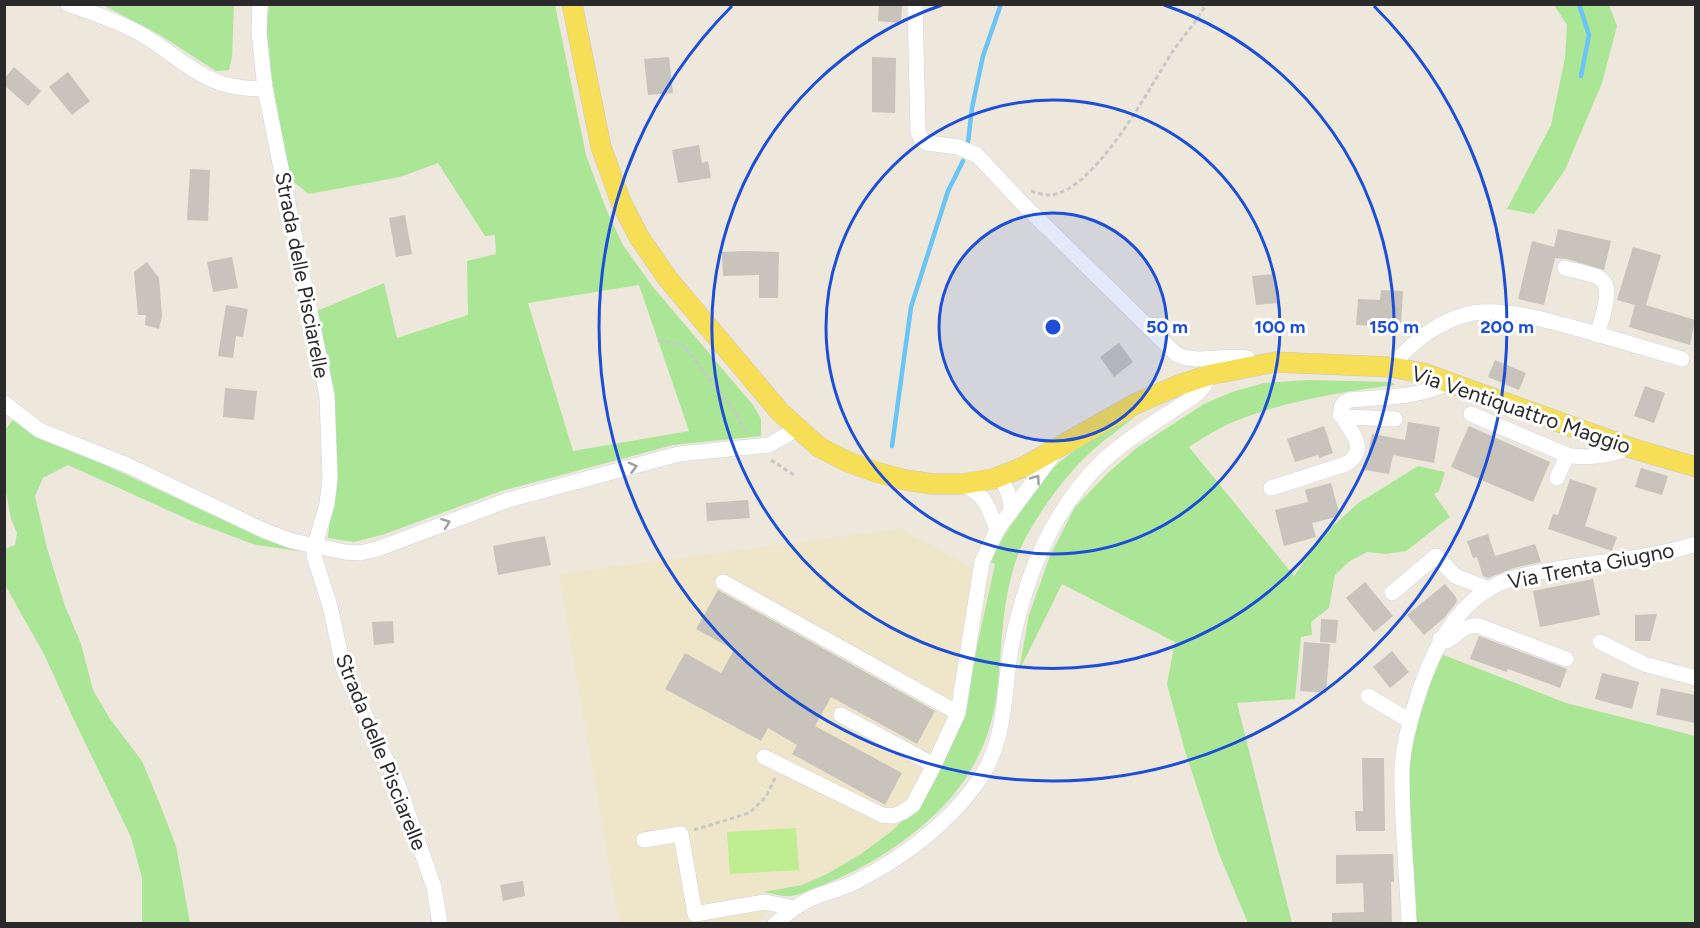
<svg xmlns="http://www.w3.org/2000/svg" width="1700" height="928" font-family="Figtree,sans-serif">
	<rect width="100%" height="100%" fill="#ede7dc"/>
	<polygon fill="#efe6ca" points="901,529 991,579 960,725 923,800 893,830 861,854 827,874 802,885 764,892 767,912 756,923 619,924 559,574"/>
	<g fill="#abe696" fill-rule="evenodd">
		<polygon points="103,5 234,5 232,57 229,70 216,71 160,35"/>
		<path d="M269 5H555L586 155 606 209 623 245 653 287 753 405 761 419V436L673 445 501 491 385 534 354 542 328 538 336 452 334 390 317 311 384 283 397 338 468 315 467 261 496 254 495 235 485 236 438 163 400 177 309 194 290 179 265 41ZM639 285 689 431 573 451 528 303Z"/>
		<polygon points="1554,5 1609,5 1617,26 1602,83 1565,170 1534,214 1507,209 1551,125 1565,58 1567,25"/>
		<path d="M1309 380 1391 382 1395 385C1341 392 1284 401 1233 422 1218 428 1203 438 1189 447L1294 576 1321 537 1357 504 1418 466 1445 472 1439 491 1434 494 1450 517 1406 551 1386 554 1367 552 1350 561 1335 575 1329 608 1311 622 1312 635 1301 637 1295 699 1237 703 1292 923H1248L1219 854 1185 751 1167 684 1175 642 1062 584 1019 671 1029 615 1050 556 1075 507 1110 471 1138 447 1204 404 1232 392 1264 383Z"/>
		<polygon points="15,417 46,441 103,464 251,533 299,551 256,545 194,522 68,465 43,478 35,496 47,548 65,606 81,644 93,690 110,719 142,761 157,797 176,846 190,923 142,923 142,878 131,837 74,720 44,654 5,585 5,549 15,545 17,533 11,519 5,487 4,431"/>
		<path d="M1135 417C1121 428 1106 438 1093 450 1067 473 1040 510 1024 541 1001 588 1003 641 997 692 987 773 937 823 869 863 849 874 829 883 807 891 802 893 795 896 790 896 782 897 772 893 763 892L802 885 827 874 861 854 893 830 923 800 960 725 995 564 989 562 1010 526 1052 469C1076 446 1106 432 1135 417Z"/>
		<path d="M1441 654 1566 703 1695 736V923L1416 924C1413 868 1406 810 1411 754 1414 719 1429 686 1441 654Z"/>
	</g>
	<polygon fill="#bfee91" points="796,828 799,870 730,874 727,832"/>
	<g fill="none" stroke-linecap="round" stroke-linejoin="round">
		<g stroke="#6ac4f4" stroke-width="4.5">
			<polyline points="1579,4 1589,35 1581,76"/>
			<polyline points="968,142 972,108 983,56 1001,4"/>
			<polyline points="892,446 911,307 948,191 963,161"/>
		</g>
	</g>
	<g fill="#c8c4bb">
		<polygon points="879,5 902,6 901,23 878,21"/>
		<polygon points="669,57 673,93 648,95 644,59"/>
		<polygon points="872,57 896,58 895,113 872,112"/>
		<polygon points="14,67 41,91 28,106 4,85 4,79"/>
		<polygon points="68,72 90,101 72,115 49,87"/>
		<polygon points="699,145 702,163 708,161 711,178 678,183 672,150"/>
		<polygon points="190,169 210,170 208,221 187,220"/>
		<polygon points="405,215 412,254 396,257 389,218"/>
		<polygon points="1558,229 1611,241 1604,270 1567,259 1555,258 1544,305 1518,299 1532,241 1554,247"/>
		<polygon points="1633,247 1661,255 1646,305 1695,320 1690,345 1629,327 1635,305 1617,300"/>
		<polygon points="744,251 779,252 778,298 759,298 759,275 723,276 722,252"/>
		<polygon points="232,257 238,288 213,292 207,262"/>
		<polygon points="147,262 159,278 162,316 159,329 145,325 146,315 138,315 134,272"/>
		<polygon points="1274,274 1277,303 1256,305 1252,276"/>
		<polygon points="1381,290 1403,291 1401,327 1356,325 1358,299 1380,300"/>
		<polygon points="226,305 248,309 243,337 236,336 233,358 218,356"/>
		<polygon points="1119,343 1133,362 1114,377 1100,357"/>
		<polygon points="1495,360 1526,373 1519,390 1488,377"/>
		<polygon points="1645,386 1665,393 1654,423 1634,416"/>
		<polygon points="225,388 257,391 254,420 223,417"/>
		<polygon points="1408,422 1440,427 1434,463 1393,455 1389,474 1365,470 1372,434 1405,440"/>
		<polygon points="1324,426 1333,453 1319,458 1318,455 1295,462 1287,439"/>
		<polygon points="1469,426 1550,462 1533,502 1451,467"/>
		<polygon points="1641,468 1668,476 1662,495 1635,487"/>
		<polygon points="1570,479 1597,488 1585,526 1617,537 1612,551 1548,529 1553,514 1558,515"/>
		<polygon points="1331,483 1340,516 1312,523 1316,537 1284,546 1275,510 1308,502 1305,490"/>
		<polygon points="748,500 750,518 707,521 706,503"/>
		<polygon points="1488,534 1495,556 1535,544 1541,562 1514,568 1488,578 1483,576 1477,557 1473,558 1467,541"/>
		<polygon points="545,536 551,565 498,575 493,546"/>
		<polygon points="1593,579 1600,615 1540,627 1533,591"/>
		<polygon points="1365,582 1393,616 1374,632 1346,598"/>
		<polygon points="1445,584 1456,597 1457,602 1444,618 1424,635 1407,615"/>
		<polygon points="718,590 935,711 917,744 831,697 815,726 902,773 885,805 792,754 797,745 768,728 761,741 665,689 685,653 721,673 734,650 696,629"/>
		<polygon points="1657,614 1650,641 1635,641 1635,615"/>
		<polygon points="1321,619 1338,620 1336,643 1320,642"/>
		<polygon points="393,621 394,643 374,645 372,622"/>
		<polygon points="1479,636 1567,669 1560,688 1508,669 1507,672 1470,659"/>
		<polygon points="1304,642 1330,644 1326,693 1300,691"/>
		<polygon points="1392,651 1409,672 1390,688 1373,667"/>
		<polygon points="1602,673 1639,682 1632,709 1595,699"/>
		<polygon points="1661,688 1695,695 1695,723 1656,715"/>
		<polygon points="1362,758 1384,758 1385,831 1356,831 1355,811 1363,811"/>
		<polygon points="1393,854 1394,882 1391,882 1392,924 1332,924 1332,913 1364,912 1363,883 1336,884 1336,855"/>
		<polygon points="523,881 525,896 503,901 500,885"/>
	</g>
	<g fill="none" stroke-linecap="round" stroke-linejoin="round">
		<defs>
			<g id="minor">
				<path d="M68 4C93 13 118 21 141 34 169 50 193 75 224 84 238 88 252 89 265 89"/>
				<polyline points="260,4 259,32 265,89 327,396 330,478 327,504 315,545 314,556 330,606 344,670 398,785 434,887 440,924"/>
				<path d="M915 4 918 131 921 139 927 143 958 147 977 155 1020 201 1176 354C1198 365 1223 354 1247 358L1252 367"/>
				<path d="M1565 268C1576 271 1588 273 1598 277 1616 285 1601 320 1597 335"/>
				<path d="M1390 367C1412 343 1439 319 1473 313 1508 307 1556 323 1590 332 1620 341 1651 350 1682 359"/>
				<polyline points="4,403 39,430 127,465 265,531 292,541 345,552 360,553 377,549 508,500 679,454 769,445 797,429"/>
				<polyline points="1471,414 1567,455 1557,478"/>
				<polyline points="1340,415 1346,417 1395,419"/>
				<path d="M1567 455C1590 460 1609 454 1631 448"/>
				<path d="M1000 477C1007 488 1012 499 1011 512"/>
				<path d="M961 484C986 495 988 506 997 530"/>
				<path d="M1271 488 1346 464C1382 442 1320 414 1349 400 1382 397 1420 398 1450 382"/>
				<polyline points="723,582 958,713"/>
				<polyline points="1392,593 1436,556 1455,576 1489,589"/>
				<path d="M1440 639 1447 641C1459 633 1465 624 1479 626L1566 659"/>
				<polyline points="1600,642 1644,664 1696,678"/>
				<polyline points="1368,696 1410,721"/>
				<polyline points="841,715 934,765"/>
				<polyline points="764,757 882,815 893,816 903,812 913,805 934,765 958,713 982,562 997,530 1056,451"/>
				<polyline points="644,840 681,834 695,914 765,902 794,908"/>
				<path d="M775 924C786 914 799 904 812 898 826 892 841 889 855 882 901 859 947 825 977 783 1007 741 1003 695 1011 648 1021 597 1039 544 1069 501 1082 482 1100 462 1118 448 1137 433 1158 420 1178 407 1185 402 1195 397 1200 391 1204 387 1207 380 1209 375"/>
				<path d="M1409 924C1407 872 1401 820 1402 769 1403 746 1409 724 1416 702 1432 650 1458 593 1517 577 1574 562 1639 562 1696 544"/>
			</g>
			<polyline id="major" points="572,4 601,147 621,202 639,237 668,279 780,412 819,447 846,461 876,472 905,480 933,484 961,484 993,479 1024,467 1135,404 1179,385 1209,375 1275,362 1390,367 1423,373 1631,448 1696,467"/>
		</defs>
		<use href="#minor" stroke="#d1d3e4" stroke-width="16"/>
		<use href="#major" stroke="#c8c8c8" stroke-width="21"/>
		<g stroke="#c8c8c8" stroke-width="3" stroke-dasharray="4.5 3" stroke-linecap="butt">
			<path d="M1031 191C1036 193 1044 195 1050 195 1094 192 1149 89 1171 54 1182 37 1197 22 1206 4"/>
			<polyline points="658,340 683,345 734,410 746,432"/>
			<polyline points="771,460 794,475"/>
			<polyline points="694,830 749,813 766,797 775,778"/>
		</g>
		<use href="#minor" stroke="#fff" stroke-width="15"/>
		<use href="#major" stroke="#f7de57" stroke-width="20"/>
	</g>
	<defs><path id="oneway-chevron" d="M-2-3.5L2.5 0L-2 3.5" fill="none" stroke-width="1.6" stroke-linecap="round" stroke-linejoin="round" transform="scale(1.5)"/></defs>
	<g stroke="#9f9f9f">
		<use href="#oneway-chevron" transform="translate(633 467) rotate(-15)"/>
		<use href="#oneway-chevron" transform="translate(1036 479) rotate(-55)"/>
		<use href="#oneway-chevron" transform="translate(446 523) rotate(-20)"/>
	</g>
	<circle cx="1053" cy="327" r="114" fill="#1d4ed8" fill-opacity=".12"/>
	<g fill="none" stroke="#1d4ed8" stroke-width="3">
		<circle cx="1053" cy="327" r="114"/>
		<circle cx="1053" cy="327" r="227"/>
		<path d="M1164 5A341 341 0 1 1 942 5"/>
		<path d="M1374 6A454 454 0 1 1 732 6"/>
	</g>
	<g text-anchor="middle" stroke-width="6" stroke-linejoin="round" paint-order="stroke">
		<g font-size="21" fill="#2a2a2a" stroke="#fff">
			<text transform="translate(302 275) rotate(79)" y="7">Strada delle Pisciarelle</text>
			<text transform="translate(1521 410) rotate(19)" y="7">Via Ventiquattro Maggio</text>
			<text transform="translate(1591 566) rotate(-11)" y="7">Via Trenta Giugno</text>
			<text transform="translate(381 752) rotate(68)" y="7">Strada delle Pisciarelle</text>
		</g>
	</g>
	<circle cx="1053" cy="327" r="9" fill="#1d4ed8" stroke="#fff" stroke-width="3"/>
	<g font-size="18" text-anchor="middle" font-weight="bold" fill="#1d4ed8" stroke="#fff" stroke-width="6" stroke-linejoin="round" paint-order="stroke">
		<text x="1167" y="333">50 m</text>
		<text x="1280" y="333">100 m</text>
		<text x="1394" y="333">150 m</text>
		<text x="1507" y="333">200 m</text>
	</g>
	<rect width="1700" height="928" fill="none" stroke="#2a2a2a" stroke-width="12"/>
</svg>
